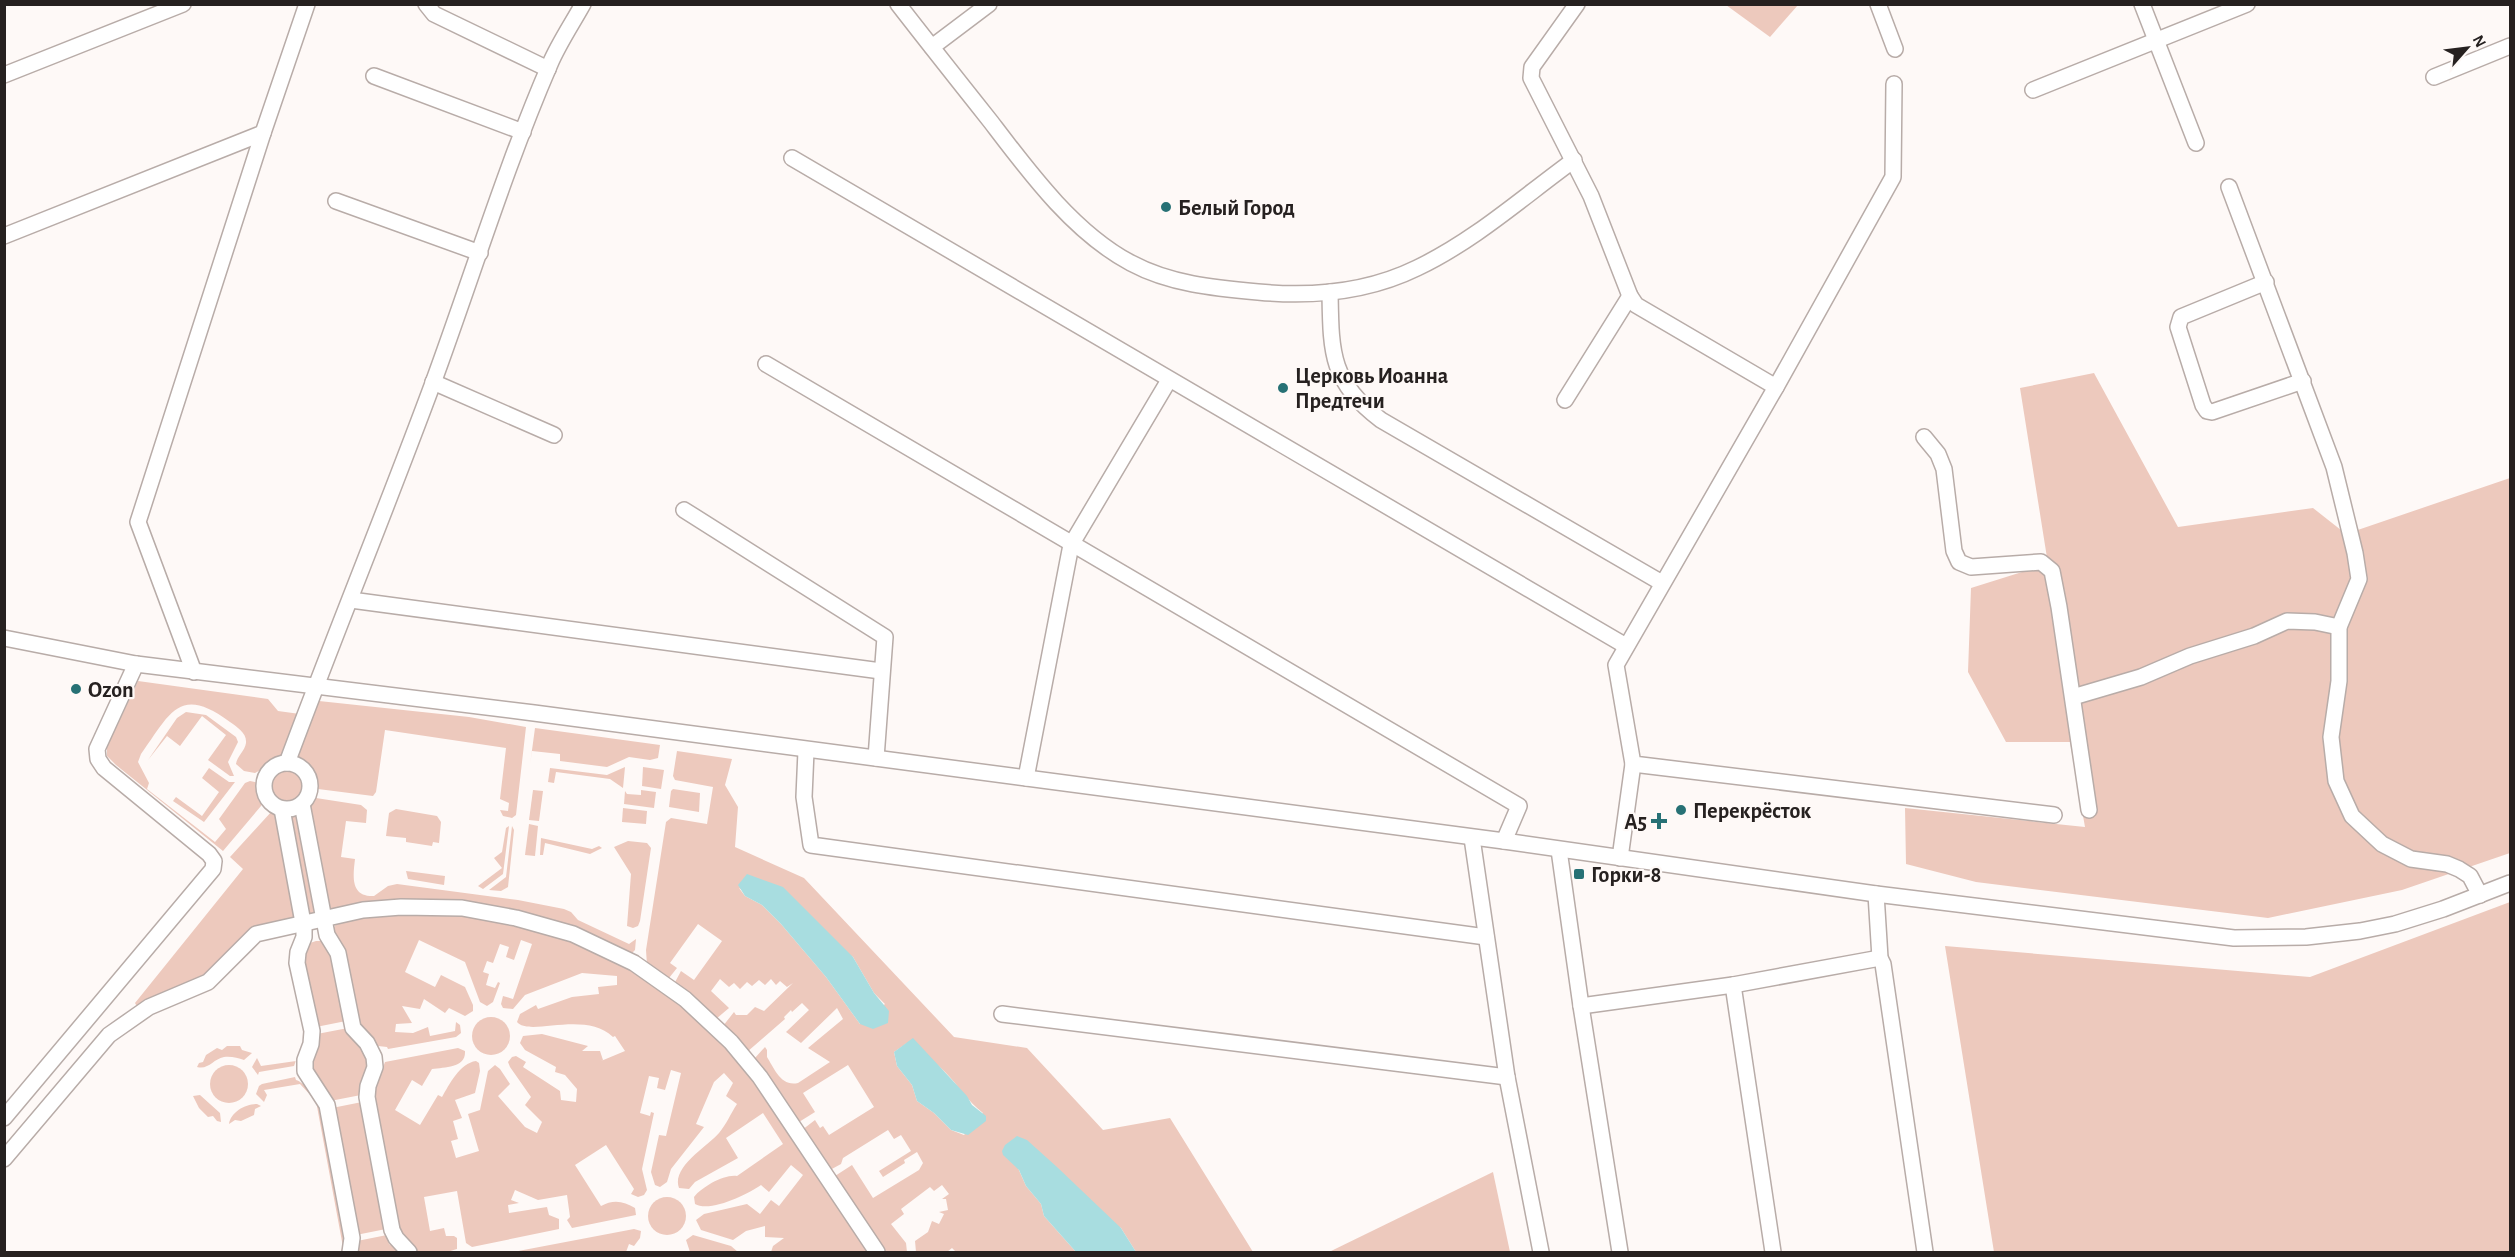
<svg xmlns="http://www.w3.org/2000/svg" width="2515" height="1257" font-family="'Alegreya Sans',sans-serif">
	<rect width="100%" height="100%" fill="#fef9f7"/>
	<g fill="#edc9bd" fill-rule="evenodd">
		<polygon points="1726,5 1798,5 1770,37"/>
		<polygon points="2094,373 2178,527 2313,508 2346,534 2510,478 2510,853 2402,890 2268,918 1976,882 1906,864 1905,808 2085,827 2070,742 2006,742 1968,672 1971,588 2048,564 2020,388"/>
		<path d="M138 681 268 699 278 711 300 714 281 759 255 773 244 771 236 764C237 756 245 751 246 743 247 733 237 727 230 722 179 684 170 714 141 754L138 762 149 783 147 789 215 842 226 829 219 819 245 783 250 781 259 783 263 801 261 806 223 851 116 765 107 756V747Z"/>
		<polygon points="319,701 469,717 526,727 516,815 512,818 503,816 500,810 508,811 509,803 500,799 506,748 385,730 376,792 373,796 318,789 309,770 296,759"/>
		<polygon points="186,712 206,715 236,737 238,742 228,762 234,776 230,776 208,760 226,735 202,716 180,746 167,736 148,760 177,718"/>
		<polygon points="535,728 660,745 658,758 650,760 629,757 607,767 560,761 560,754 532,751 530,765"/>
		<path d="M677 751 732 759 725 785 738 807 735 847 804 878 954 1037 1027 1048 1103 1130 1170 1118 1253 1252H1136L1121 1228 1018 1168 1026 1186 1041 1204 1044 1216 1076 1252H956L952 1248 947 1252H916L915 1241 928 1232 932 1221 939 1224 944 1214 939 1212 948 1210 946 1199H942L949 1194 942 1185 934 1191 930 1187 901 1209 904 1214 891 1224 906 1243 907 1252H883L835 1176 852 1165 873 1198 919 1170 923 1163 917 1152 904 1160 905 1163 883 1177 879 1171 911 1151 901 1135 894 1139 888 1130 843 1158 841 1164 830 1170 802 1130 815 1120 820 1128 823 1126 829 1135 874 1107 848 1065 803 1093 815 1112 799 1122 754 1059 765 1047 767 1050V1057C774 1068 781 1087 798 1083L830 1062 808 1048 843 1019 837 1008 801 1043 786 1032 809 1010 802 1003 792 1012 791 1010 784 1017 785 1019 747 1052 723 1026 734 1012 736 1015H747L755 1007 764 1011 793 983 787 987 780 981 776 985 771 979 765 985 759 980 752 986 747 982 740 989 734 983 729 987 720 979 711 991 729 1008 716 1019 674 984 681 971 694 980 722 941 698 924 670 963 677 968 669 978 647 965 646 950 666 822 671 818 707 824 713 787 675 780 673 776ZM739 888 853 957 874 993 885 1004 860 1024 826 977 781 924 762 905 745 896ZM907 1043C920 1052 934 1061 945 1072 958 1085 968 1102 983 1113L964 1135 951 1130 934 1113 917 1101 912 1085 897 1066 894 1052Z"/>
		<circle cx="287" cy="786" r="19"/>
		<polygon points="625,767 623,788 610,779 556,772 554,783 548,782 550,768 607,775"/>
		<polygon points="643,767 664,770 661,789 642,786"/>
		<polygon points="209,768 229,782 235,782 204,822 173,801 176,797 202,816 219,792 202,778"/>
		<polygon points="673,789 700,793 699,812 669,807 671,791"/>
		<polygon points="533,790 543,791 539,821 529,820"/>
		<polygon points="641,790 656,792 654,808 624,804 625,791 627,794 641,795"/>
		<path d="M316 798 361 805 367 810 366 823 346 821 341 857 355 859C353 876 350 897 374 896L388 886 397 884 518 900 564 909 571 912 578 920 629 944 636 939 635 950 631 954 516 914 330 911 309 803Z"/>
		<polygon points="623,808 647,811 646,824 622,822"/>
		<polygon points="396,809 437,816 441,822 439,843 433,842 432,846 406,842 406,838 386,836 389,813"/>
		<polygon points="272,811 276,813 295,918 266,926 209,976 139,1010 135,1003 243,869 230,857"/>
		<polygon points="295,815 297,815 316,912 310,915 289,817"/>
		<polygon points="529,824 538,826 535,856 525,855"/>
		<polygon points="509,826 503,874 483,889 478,886 502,868 494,858 502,852 506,828"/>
		<polygon points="512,826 514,830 508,887 501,891 489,890 506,877"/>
		<polygon points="541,838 592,849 599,846 602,848 590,854 545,843 543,855 540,855"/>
		<polygon points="628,841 647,843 651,848 640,921 638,926 633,928 627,926 631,874 614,847"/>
		<polygon points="406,871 445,876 444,885 408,879"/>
		<polygon points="2510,902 2510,1252 1994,1252 1945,946 2310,977"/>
		<path d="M402 914C421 914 441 913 460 915 568 925 674 981 742 1065 789 1123 824 1191 869 1252H771L773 1246 784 1238 765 1237V1226L746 1231 733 1240 701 1230 696 1220 704 1214 747 1204 760 1214 771 1200 779 1206 803 1175 791 1165 769 1192 761 1185C748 1194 710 1213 695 1204L694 1197C702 1187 724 1174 737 1176L783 1144 763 1113 726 1138 738 1158 695 1182 689 1189 679 1188C671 1167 708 1146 719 1133 726 1125 731 1113 737 1104L726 1096 733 1083 724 1073 714 1082 696 1124 704 1127 671 1169 667 1182 660 1187 655 1185 651 1172 659 1135 666 1136 681 1073 671 1070 665 1090 657 1088 659 1078 649 1076 640 1113 650 1116 651 1112 654 1113 642 1169 647 1190 644 1195 638 1197 631 1194 634 1189 606 1145 575 1165 601 1206C613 1199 624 1201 635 1208L636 1215 572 1228 567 1220 570 1217 567 1195 538 1200 515 1190 511 1200 519 1203 508 1205 509 1213 547 1207 549 1215 559 1219V1229L472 1247 466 1243 457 1191 424 1197 430 1231 444 1228 446 1236H454L457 1238V1249L447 1252H417L400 1229 374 1091 385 1062 458 1048 465 1051C466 1068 445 1067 432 1069L422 1086 412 1080 395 1110 420 1125 438 1095 442 1097C449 1085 460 1063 476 1061L479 1063 480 1071 475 1093 455 1100 462 1118 453 1121 458 1139 451 1141 456 1158 479 1151 468 1114 480 1110 488 1071 495 1065 500 1069 510 1084 498 1096 525 1127 537 1133 542 1122 525 1105 531 1097 510 1067 508 1062 512 1057 516 1056 526 1062 523 1067 560 1091 561 1100 576 1102 577 1089 565 1075 555 1072 556 1067 525 1050 520 1043 523 1036 542 1034 588 1046 582 1051H600L603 1060 601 1061 625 1051 615 1036 613 1037C585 1010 529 1037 517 1022L520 1014 536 1005 538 1009 572 997 599 994 598 987 617 985V976L582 973 525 995 513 1009 503 1008 501 1004 503 996 513 999 532 944 521 940 514 960 506 957 509 947 500 944 493 963 487 961 483 972 489 974 486 985 495 988 498 982 500 983 493 1002 487 1006 480 1002 465 962 419 940 405 972 435 987 441 975 465 987 473 1005V1011L465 1016 449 1008 445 1013 424 999 420 1009 402 1006 412 1023 396 1024 395 1032 413 1033 428 1027 430 1036 455 1031 456 1022 460 1025 461 1033 456 1037 388 1049 387 1047 378 1046 360 1025 346 951 333 929 336 924 364 917Z"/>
		<polygon points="316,941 322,941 331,949 346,1021 316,1027 303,954 310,943"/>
		<circle cx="491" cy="1036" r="19"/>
		<path d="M348 1028 349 1036C360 1042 370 1054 368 1068 366 1080 358 1081 361 1095L330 1101 328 1092 321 1087 310 1068 315 1046 319 1042 317 1034Z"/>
		<polygon points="304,1038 294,1066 259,1072 258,1075 252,1067 257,1058 261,1066 296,1061"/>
		<path d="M227 1046H240L242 1050 252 1053 244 1060C238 1058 231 1056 224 1057 213 1059 209 1070 197 1067L199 1063 203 1062 206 1055 217 1048 222 1050Z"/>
		<circle cx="229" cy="1084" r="19"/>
		<path d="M295 1077 296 1080C304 1082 315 1098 319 1106L344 1240 341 1252 343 1247 316 1101 300 1084 264 1090 267 1095 264 1102 256 1094 259 1086 262 1084Z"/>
		<polygon points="200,1095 220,1113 221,1122 217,1121 213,1116 208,1117 199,1108 193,1096"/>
		<polygon points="362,1102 386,1229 356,1235 332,1108"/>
		<path d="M257 1104 261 1106 255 1109 254 1115 241 1121 235 1120 229 1124C231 1112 245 1104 257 1104Z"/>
		<polygon points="1493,1172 1510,1252 1329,1252"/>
		<circle cx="667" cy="1216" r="19"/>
		<polygon points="634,1229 641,1231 640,1238 634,1246 629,1244 626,1252 513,1252"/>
		<polygon points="387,1235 389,1244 401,1252 356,1252 359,1250 357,1241"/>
		<polygon points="693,1235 731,1246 738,1252 690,1252 686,1240"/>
	</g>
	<g fill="#a8dde0">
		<polygon points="747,874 783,887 853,957 874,993 889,1011 888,1023 873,1029 860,1024 826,977 781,924 762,905 745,896 738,885"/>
		<polygon points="913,1038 967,1096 972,1105 986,1116 986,1121 968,1135 951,1130 934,1113 917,1101 912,1085 897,1066 894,1052"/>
		<polygon points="1017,1136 1027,1140 1057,1167 1121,1228 1136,1252 1076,1252 1044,1216 1041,1204 1026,1186 1019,1170 1003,1155 1002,1151 1005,1145"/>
	</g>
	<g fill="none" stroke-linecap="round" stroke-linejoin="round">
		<defs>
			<g id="minor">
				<polyline points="426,4 434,14 548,69"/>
				<path d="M898 4C929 44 960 83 991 122 1029 172 1074 233 1131 263 1170 284 1214 288 1258 292 1311 297 1368 292 1417 268 1474 241 1523 197 1574 160"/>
				<polyline points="1577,4 1532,67 1531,78 1591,196 1630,296 1636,305 1776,387"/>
				<polyline points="1878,4 1895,49"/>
				<polyline points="2142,4 2196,143"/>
				<polyline points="932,47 989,4"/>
				<polyline points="4,75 183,4"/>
				<polyline points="374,76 523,132"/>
				<polyline points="2434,77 2510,46"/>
				<polyline points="1894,84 1893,177 1776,387 1616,665 1633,764 2054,815"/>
				<polyline points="2033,90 2247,4"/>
				<polyline points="792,158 1626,646"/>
				<polyline points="2229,187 2334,467 2355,553 2359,579 2339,627 2339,681 2331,737 2336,781 2352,816 2382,844 2411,859 2447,864 2459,869 2470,876 2480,895"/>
				<polyline points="336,201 480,253"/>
				<polyline points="4,236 263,133"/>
				<polyline points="2266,282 2181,317 2178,327 2203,405 2207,411 2212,412 2303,381"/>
				<path d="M1330 292C1331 352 1330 382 1381 420L1662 583"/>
				<polyline points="766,364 1519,806 1504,841"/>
				<polyline points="433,382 554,435"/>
				<polyline points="1565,400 1630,296"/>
				<polyline points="1924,437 1938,454 1944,469 1954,551 1959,562 1971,567 2041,562 2052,571 2059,607 2089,810"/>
				<polyline points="684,510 885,637 876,758"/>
				<polyline points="351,600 881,671"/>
				<polyline points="4,638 136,664 534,713 1504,841 1876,894 2234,938 2306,937 2360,931 2395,924 2443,909 2510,883"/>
				<polyline points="194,672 138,522 263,133 307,4"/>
				<polyline points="2073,697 2141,677 2190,656 2254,636 2287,621 2315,622 2339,627"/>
				<polyline points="806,751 804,797 811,845 1486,937"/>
				<circle cx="287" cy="786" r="23"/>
				<path d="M287 763C334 636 386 510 433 383 472 277 505 168 550 64 559 43 572 24 583 4"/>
				<polyline points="1026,778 1071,545 1169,380"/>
				<polyline points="302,804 327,935 338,953 353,1028 367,1043 374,1057 375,1067 368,1086 367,1097 392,1230 396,1238 409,1252"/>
				<polyline points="282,809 304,928 304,937 298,952 297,963 312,1031 311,1044 305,1060 305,1071 327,1105 352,1238 350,1252"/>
				<polyline points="1472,838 1507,1077 1541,1252"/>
				<polyline points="1559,850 1581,1006 1620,1252"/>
				<polyline points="1620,858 1633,764"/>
				<polyline points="1876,894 1880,958 1883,964 1925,1252"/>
				<polyline points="1733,985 1773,1252"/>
				<polyline points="1581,1006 1733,985 1880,958"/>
				<polyline points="1002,1014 1507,1077"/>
				<polyline points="4,1118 213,869 214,861 209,854 104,768 98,759 97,749 136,664"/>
				<polyline points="4,1159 109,1035 149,1007 208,982 256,934 363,910 401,907 462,908 516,918 573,934 634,963 685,999 731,1042 760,1077 877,1252"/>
			</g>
		</defs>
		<use href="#minor" stroke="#b8aca8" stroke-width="18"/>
		<use href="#minor" stroke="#fff" stroke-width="15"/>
	</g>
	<g fill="#277175" stroke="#fef9f7" stroke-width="2">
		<circle cx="1166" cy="207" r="6"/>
		<circle cx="1283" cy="388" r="6"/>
		<circle cx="76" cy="689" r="6"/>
		<circle cx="1681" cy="810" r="6"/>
		<path d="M1656 812h6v6h6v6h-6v6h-6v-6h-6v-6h6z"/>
		<rect x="1573" y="868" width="12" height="12" rx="3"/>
	</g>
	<g text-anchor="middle" stroke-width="4.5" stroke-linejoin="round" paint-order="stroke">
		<g font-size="22" font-weight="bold" fill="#262120" stroke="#fef9f7" text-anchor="start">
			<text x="1178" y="215">Белый Город</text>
			<text x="1295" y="383">Церковь Иоанна<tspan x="1295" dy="25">Предтечи</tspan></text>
			<text x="88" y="697">Ozon</text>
			<text x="1693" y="818">Перекрёсток</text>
			<text x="1647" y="829" text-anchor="end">А5</text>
			<text x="1591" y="882">Горки-8</text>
		</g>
	</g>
	<rect width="2515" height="1257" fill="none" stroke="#262120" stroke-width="12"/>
	<g transform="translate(2467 48) rotate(62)" stroke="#fef9f7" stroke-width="4.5" paint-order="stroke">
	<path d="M0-4.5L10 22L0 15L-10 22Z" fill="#262120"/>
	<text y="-9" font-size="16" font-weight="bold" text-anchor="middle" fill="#262120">N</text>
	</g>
</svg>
